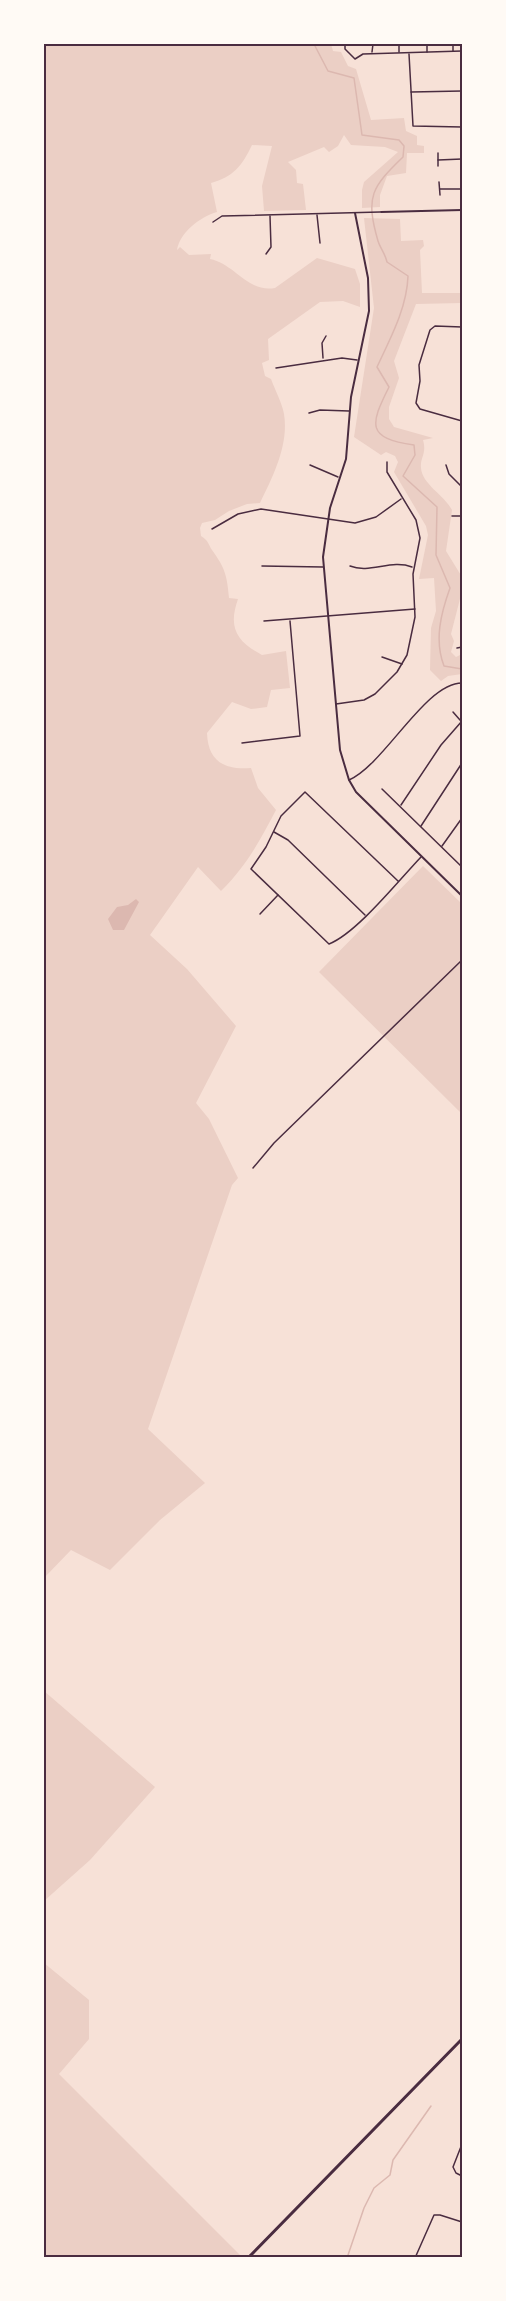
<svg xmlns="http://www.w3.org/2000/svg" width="506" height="2301" font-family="'Work Sans',sans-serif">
	<rect width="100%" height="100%" fill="#f7e1d7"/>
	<g fill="#ebcfc5">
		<path d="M44 44H331L333 51 341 52 348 66 356 69 371 120 404 118 406 131 417 136V145L424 146V153H407L406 173 387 176 380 195V207L362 208V190L364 182 398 152 385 147 351 145 344 135 338 146 329 152 324 147 288 162 296 170 297 183 303 184 306 210 264 211 262 186 272 146 252 145C242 166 233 177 211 183L217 212C200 217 180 232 177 250L180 247 189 255 211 254 210 259C235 264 248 293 275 288L317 258 355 269 360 284V307L343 301 320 302 268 339 269 360 262 363 265 376 271 379C275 390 282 403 284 414 289 445 273 476 260 503L247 504 229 511 215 520 202 523 200 528 201 536C209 541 208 544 212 550 225 568 227 575 229 598L238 599C228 627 236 641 262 655L286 651 290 688 271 690 267 707 251 709 232 702 207 733C208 762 225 770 251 768L258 788 276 810C259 842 247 865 221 891L198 867 150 935 187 969 236 1026 196 1103 209 1119 238 1178 232 1185 148 1429 205 1483 160 1520 110 1570 71 1550 44 1578Z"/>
		<path d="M364 218 400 219 401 241 423 240 424 246 420 250 422 293H462V303L416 304 394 361 399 378 389 407V419L394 427 433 438 423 440C427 454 420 457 421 468 422 484 444 495 452 510L446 551 462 577V591L451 634 454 641 451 652 456 657 462 654V674L448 676 441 681 430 670 431 628 436 611 434 578 419 579 428 535 426 526 394 472 398 462 395 456 386 452 381 455 354 437 374 308Z"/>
		<polygon points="423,866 462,904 462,1114 319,972"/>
		<polygon points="44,1691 155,1787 90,1860 44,1901"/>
		<polygon points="44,1963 89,2000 89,2039 59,2074 242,2257 44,2257"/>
	</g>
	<polygon fill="#dcb8b0" points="136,899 139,902 124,930 113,930 108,919 117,907 128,905"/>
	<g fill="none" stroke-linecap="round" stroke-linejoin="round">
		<g stroke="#dcb8b0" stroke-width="1.5">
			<path d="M314 44 328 71 354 78 362 135 399 140 404 146 403 157C372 187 365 196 378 241 380 248 385 253 387 262L408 276C407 308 390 339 377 367L389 387C370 425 366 438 414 445L415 455 403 476 437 507 436 555 450 588C441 613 434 640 444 666L462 669"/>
			<polyline points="347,2258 364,2208 374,2188 390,2175 393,2160 431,2106"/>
		</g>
		<g stroke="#4a2c40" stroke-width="1.5">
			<polyline points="345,44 345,49 355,59 363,54 462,51"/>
			<polyline points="399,44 399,52"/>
			<polyline points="427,44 427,52"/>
			<polyline points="453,44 453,51"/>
			<polyline points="372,52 373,44"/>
			<polyline points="409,54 413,126 462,127"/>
			<polyline points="411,92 462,91"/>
			<polyline points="438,153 438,166"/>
			<polyline points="438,160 462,159"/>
			<polyline points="439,182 440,195"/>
			<polyline points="440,189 462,189"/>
			<polyline points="317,215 320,243"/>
			<polyline points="213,222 222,216 380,212"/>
			<polyline points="266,254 271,247 270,216"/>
			<polyline points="462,327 435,326 430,330 419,365 420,381 416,403 420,409 462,421"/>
			<polyline points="323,358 322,343 326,336"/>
			<polyline points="276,368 342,358 357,360"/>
			<polyline points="309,413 320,410 349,411"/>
			<polyline points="310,465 338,477"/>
			<polyline points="446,465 449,474 462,487"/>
			<polyline points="452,516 462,516"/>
			<polyline points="212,529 238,514 261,509 355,523 376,517 401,499"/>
			<polyline points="262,566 323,567"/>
			<path d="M350 566C370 574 391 559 412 567"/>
			<polyline points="264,621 415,609"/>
			<polyline points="457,648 462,647"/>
			<polyline points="382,657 402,664"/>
			<polyline points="336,704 364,700 375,694 397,672 407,655 415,617 413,574 420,538 416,520 387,472 387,462"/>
			<polyline points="453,712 460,720"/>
			<polyline points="242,743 300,736 290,621"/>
			<path d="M349 780C385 764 425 683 462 683"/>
			<polyline points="382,789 462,867"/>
			<polyline points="401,805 441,745 462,721"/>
			<polyline points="421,826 462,763"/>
			<polyline points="274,832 288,840 365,915"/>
			<polyline points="442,846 462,818"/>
			<path d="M398 881 305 792 281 816 266 847 251 869 329 944C357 933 399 880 421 857"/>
			<polyline points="260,914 278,895"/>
			<polyline points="253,1168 274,1143 462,960"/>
			<polyline points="462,2144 453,2167 456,2173 462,2176"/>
			<polyline points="415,2258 434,2215 440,2215 462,2222"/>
		</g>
		<g stroke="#4a2c40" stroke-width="2">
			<polyline points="381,212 462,210"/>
			<polyline points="355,213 368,278 369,311 351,397 346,459 330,508 323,557 340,750 349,780 356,792 462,896"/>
		</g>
		<polyline stroke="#4a2c40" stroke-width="3" points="248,2258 462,2039"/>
	</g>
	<rect width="506" height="2301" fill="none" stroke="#fffaf5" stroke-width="90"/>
	<rect x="45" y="45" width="416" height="2211" fill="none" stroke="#4a2c40" stroke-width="2"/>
</svg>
